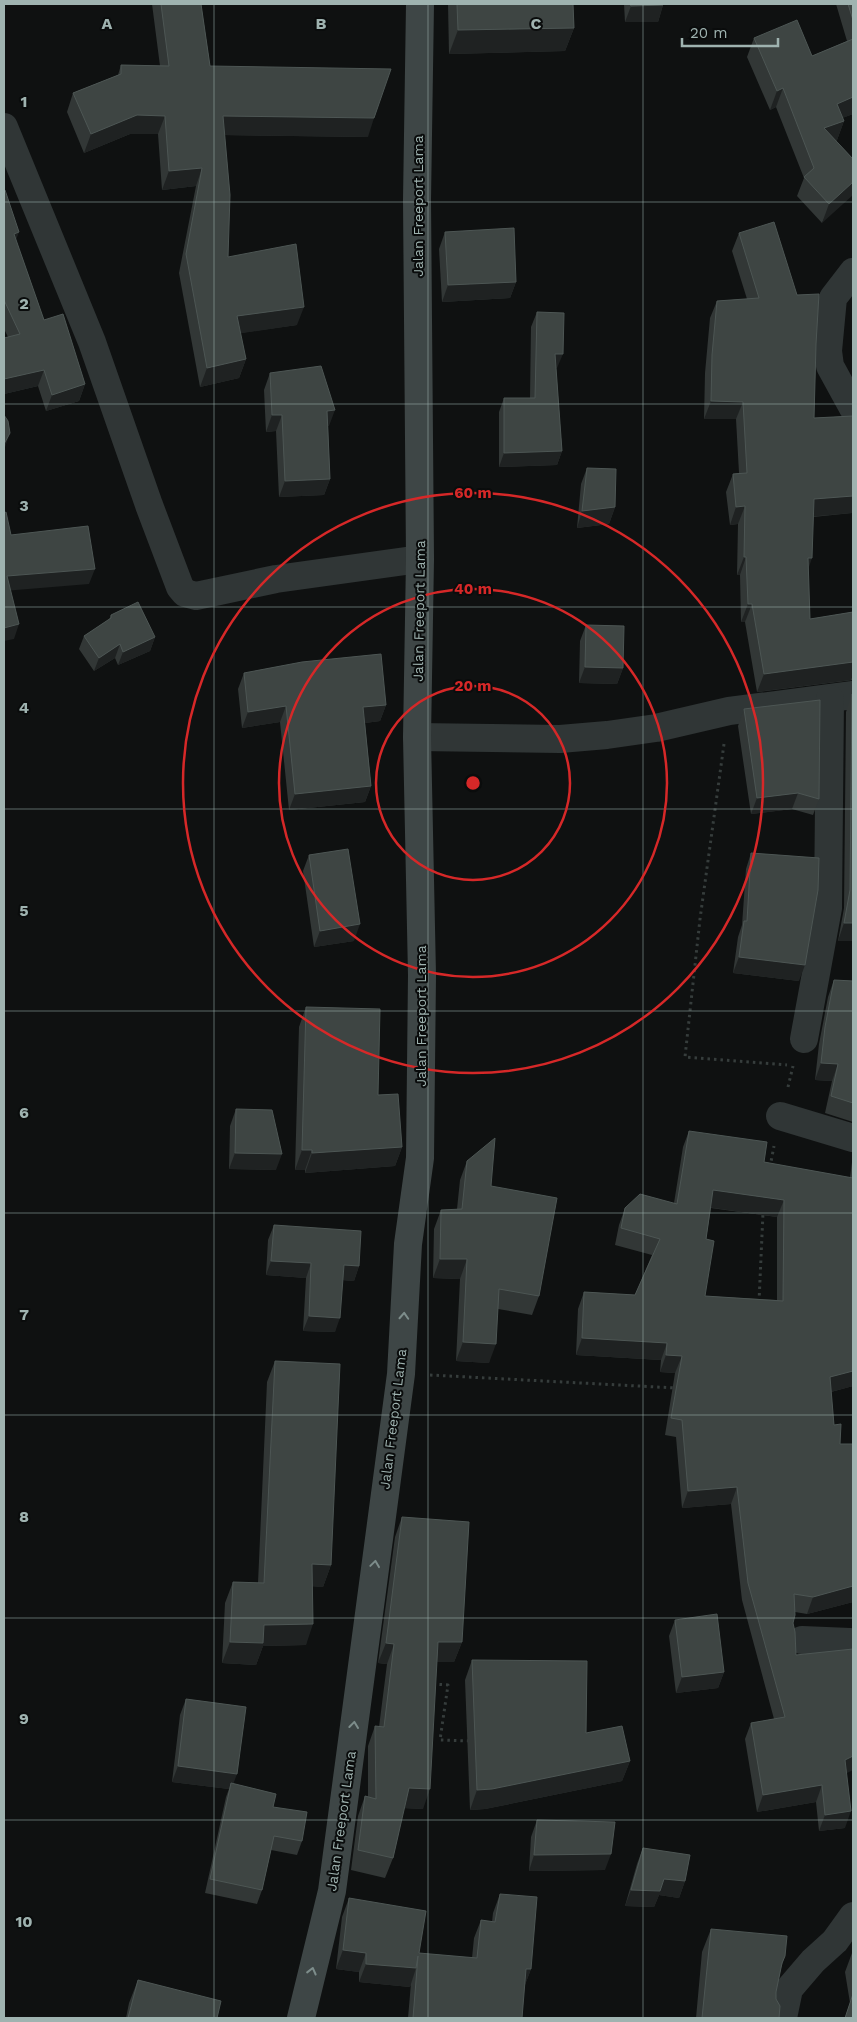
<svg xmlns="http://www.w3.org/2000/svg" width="857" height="2022" font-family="'Work Sans',sans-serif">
	<rect width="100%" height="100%" fill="#0f1111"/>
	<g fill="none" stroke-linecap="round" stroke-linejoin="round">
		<g stroke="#363d3c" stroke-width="3" stroke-dasharray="2.5 4" stroke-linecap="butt">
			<polyline points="724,744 700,919 685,1057 787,1065"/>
			<polyline points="788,1087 793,1066"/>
			<polyline points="770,1167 774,1146"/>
			<polyline points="759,1302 763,1213"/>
			<polyline points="430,1375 676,1388"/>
			<polyline points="433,1684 448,1685 440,1740 471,1741"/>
		</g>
		<g stroke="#303636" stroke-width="28">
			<polyline points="4,127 92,342 149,505 180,587 185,593 196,596 276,579 420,559"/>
			<polyline points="853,272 833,298 828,351 830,366 853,408"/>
			<polyline points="417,737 560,739 607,735 656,728 729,711 853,695"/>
			<polyline points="804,1039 828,908 830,699"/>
			<polyline points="780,1116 853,1138"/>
			<polyline points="802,1640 850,1642 853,1648"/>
			<polyline points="783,2018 789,1989 813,1961 835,1941 853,1916"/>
		</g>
		<polyline stroke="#3e4646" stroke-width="28" points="301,2018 332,1891 401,1374 408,1244 420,1158 422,975 417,737 420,559 417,200 420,4"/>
	</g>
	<g fill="#323736" fill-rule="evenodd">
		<polygon points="152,4 201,4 210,66 368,137 225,135 228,257 297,325 240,333 246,359 239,378 200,387 179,273 196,186 162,190 158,134 130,134 84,153 67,112 73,93 118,75 121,65 160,66"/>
		<polygon points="448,4 573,4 574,28 565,51 449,54"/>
		<polygon points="624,4 663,4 663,5 658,22 625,22"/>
		<polygon points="836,4 853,4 853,114 842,118 844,121 837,140 836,141 853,159 822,223 797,196 804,178 776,107 770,110 747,57 754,38 812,56 847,41"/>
		<polygon points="4,190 16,240 44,320 85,384 79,401 46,411 38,386 4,394 4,338 8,337 4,329"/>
		<polygon points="445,232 516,282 510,298 442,302 439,249"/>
		<polygon points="739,233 797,295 816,344 814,418 853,416 853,509 852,513 813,517 808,569 810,619 853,612 853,680 757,692 745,622 741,622 740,575 737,575 738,524 730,525 726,492 733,474 739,473 736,419 704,419 705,373 710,318 717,301 747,299 732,251"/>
		<polygon points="537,312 557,368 556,368 562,451 557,465 499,467 499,412 504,398 530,398 531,327"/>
		<polygon points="270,373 329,426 328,426 330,479 324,495 279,497 276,431 266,432 264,390"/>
		<polygon points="587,468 615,507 609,524 577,528 581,484"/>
		<polygon points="111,615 155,637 150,651 118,665 115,658 94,671 79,649 84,636 109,620"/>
		<polygon points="586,625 623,668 617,684 579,683 580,641"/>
		<polygon points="244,673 386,705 380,721 365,723 371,786 365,802 289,810 280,722 242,728 238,689"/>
		<polygon points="852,694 853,694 853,941 838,941 844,908 846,712"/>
		<polygon points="744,709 819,799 813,815 792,809 751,814 738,726"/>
		<polygon points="751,853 799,981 733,973 738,937 742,925 746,869"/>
		<polygon points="309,855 354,941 314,947 303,871"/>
		<polygon points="834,980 853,981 853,1122 825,1113 832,1081 815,1080 819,1044 828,997"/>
		<polygon points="306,1007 378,1095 402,1147 395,1166 305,1173 305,1170 295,1170 299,1027"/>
		<polygon points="236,1109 276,1170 229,1169 230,1126"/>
		<path d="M689 1131 764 1162 850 1178 853 1154V1386L831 1392 834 1425 840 1444H853V1602L807 1614 795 1612 793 1623 796 1655 846 1773 845 1828 819 1831 816 1802 757 1812 745 1739 751 1723 774 1719 742 1600 731 1504 682 1508 676 1437 665 1435 675 1373 660 1372 661 1360 576 1355 578 1309 584 1292 635 1295 652 1255 615 1245 619 1225 625 1208 674 1203 683 1147ZM711 1208 777 1217V1300L705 1296 706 1239Z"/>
		<polygon points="467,1161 491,1186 539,1296 532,1315 498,1309 489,1363 456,1361 460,1279 433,1278 434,1229 441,1210 457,1209 460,1180"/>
		<polygon points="274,1225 359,1266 354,1281 343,1280 335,1332 303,1331 306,1278 266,1275 268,1240"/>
		<polygon points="275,1361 331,1565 323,1587 312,1586 306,1645 263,1646 256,1665 222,1663 225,1603 233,1582 258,1583 267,1382"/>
		<polygon points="402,1517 462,1642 454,1662 437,1662 423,1809 404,1808 393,1858 385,1878 351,1870 358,1816 365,1796 368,1797 368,1746 375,1726 379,1727 387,1664 378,1663 395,1537"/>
		<polygon points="675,1620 724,1672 718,1688 676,1693 669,1636"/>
		<polygon points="472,1660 630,1761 622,1781 485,1809 470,1810 465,1680"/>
		<polygon points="186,1699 233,1783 273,1807 302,1841 297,1855 271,1850 262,1890 257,1904 205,1893 226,1797 229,1789 172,1782 180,1715"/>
		<polygon points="537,1820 605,1870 529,1871 531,1837"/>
		<polygon points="643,1848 685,1881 679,1898 659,1895 654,1907 625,1906 637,1864"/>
		<polygon points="500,1894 531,1969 524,1987 522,2018 408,2018 411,1983 410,1987 359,1982 359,1972 336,1969 342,1917 349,1898 419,1953 472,1958 474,1938 481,1920 492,1922 493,1913"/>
		<polygon points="711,1929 785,1956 781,1968 776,1992 779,2018 696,2018 702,1952"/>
		<polygon points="852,1953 853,1953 853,2018 845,2018 850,2003 845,1972"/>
		<polygon points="138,1980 217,2018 126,2018 129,2003"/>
	</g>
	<g fill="#1f2222">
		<polygon points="663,5 658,22 625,22 631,6"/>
		<polygon points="574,28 565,51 449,54 458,30"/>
		<polygon points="783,88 776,107 770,110 777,91"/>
		<polygon points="853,97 853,114 830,123 837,104"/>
		<polygon points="137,115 165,116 158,134 130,134 84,153 91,134"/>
		<polygon points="223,116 374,118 368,137 216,135"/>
		<polygon points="844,121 837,140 818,147 824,128"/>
		<polygon points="202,168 196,186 162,190 169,171"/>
		<polygon points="853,182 853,195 822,223 829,204"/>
		<polygon points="19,232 13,248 14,234"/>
		<polygon points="516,282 510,298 442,302 448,285"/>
		<polygon points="304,307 297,325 230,335 237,316"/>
		<polygon points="555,354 563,354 557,368 550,368"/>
		<polygon points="246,359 239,378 200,387 207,368"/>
		<polygon points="44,370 38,386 4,394 4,379"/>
		<polygon points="85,384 79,401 46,411 52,395"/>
		<polygon points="711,401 743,402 736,419 704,419"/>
		<polygon points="335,410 329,426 322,427 327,411"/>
		<polygon points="272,415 282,415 276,431 266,432"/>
		<polygon points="10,433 4,450 4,444"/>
		<polygon points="562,451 557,465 499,467 504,453"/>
		<polygon points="330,479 324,495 279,497 285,481"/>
		<polygon points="853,496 853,509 852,513 807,517 814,499"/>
		<polygon points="745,506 738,524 730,525 736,507"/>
		<polygon points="615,507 609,524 577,528 582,511"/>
		<polygon points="744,557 746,557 740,575 737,575"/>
		<polygon points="808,558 812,558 806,576"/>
		<polygon points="95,569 89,584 4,591 7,576"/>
		<polygon points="748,604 752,604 745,622 741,622"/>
		<polygon points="19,624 14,639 4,641 4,628"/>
		<polygon points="155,637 150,651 118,665 123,652"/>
		<polygon points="120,644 115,658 94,671 99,658"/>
		<polygon points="853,662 853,675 851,680 757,692 764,674"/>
		<polygon points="585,667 623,668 617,684 579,683"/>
		<polygon points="386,705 380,721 358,724 363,707"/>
		<polygon points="286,706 280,722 242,728 248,712"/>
		<polygon points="371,786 365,802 289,810 295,794"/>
		<polygon points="798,793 792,809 751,814 757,798"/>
		<polygon points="844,923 853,923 853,941 838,941"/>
		<polygon points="360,924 354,941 314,947 320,931"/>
		<polygon points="739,957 805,965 799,981 733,973"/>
		<polygon points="821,1063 838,1064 832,1081 815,1080"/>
		<polygon points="402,1147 395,1166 305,1173 312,1153"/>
		<polygon points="302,1150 312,1150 305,1170 295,1170"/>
		<polygon points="235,1153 282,1154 276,1170 229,1169"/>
		<polygon points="713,1190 784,1200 777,1217 707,1207"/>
		<polygon points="440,1259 467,1259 460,1279 433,1278"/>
		<polygon points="271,1261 311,1263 306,1278 266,1275"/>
		<polygon points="344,1265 359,1266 354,1281 338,1280"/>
		<polygon points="309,1316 340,1318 335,1332 303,1331"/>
		<polygon points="582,1338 667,1343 661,1360 576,1355"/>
		<polygon points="463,1342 496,1344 489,1363 456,1361"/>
		<polygon points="666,1355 682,1356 675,1373 660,1372"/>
		<polygon points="853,1371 853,1386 823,1394 830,1377"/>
		<polygon points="737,1487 731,1504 682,1508 688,1491"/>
		<polygon points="312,1564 331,1565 323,1587 304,1586"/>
		<polygon points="853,1586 853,1602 807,1614 813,1597"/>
		<polygon points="313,1624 306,1645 263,1646 256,1665 222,1663 230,1642 264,1625"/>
		<polygon points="438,1642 462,1642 454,1662 431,1662"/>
		<polygon points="386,1643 394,1644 387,1664 378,1663"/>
		<polygon points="724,1672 718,1688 676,1693 682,1677"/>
		<polygon points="853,1756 853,1770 839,1777 845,1760"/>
		<polygon points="630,1761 622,1781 485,1809 470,1810 477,1790"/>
		<polygon points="178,1766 237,1774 231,1790 231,1783 229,1789 172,1782"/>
		<polygon points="822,1785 816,1802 757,1812 763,1795"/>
		<polygon points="409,1788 430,1789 423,1809 401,1808"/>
		<polygon points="851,1811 845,1828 819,1831 825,1815"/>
		<polygon points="611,1854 605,1870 529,1871 534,1855"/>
		<polygon points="664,1879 685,1881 679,1898 659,1895 654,1907 625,1906 631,1890"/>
		<polygon points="343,1950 366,1953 359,1972 336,1969"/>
		<polygon points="366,1964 416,1968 410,1987 359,1982"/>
		<polygon points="526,1969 531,1969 524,1988"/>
	</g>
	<g fill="#3e4543" stroke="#4d5654" fill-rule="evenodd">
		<polygon points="161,4 201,4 210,66 391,69 374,118 223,116 230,195 228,257 296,244 304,307 237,316 246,359 207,368 186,254 202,168 169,171 165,116 137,115 91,134 73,93 121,74 121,65 169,66"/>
		<polygon points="457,4 573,4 574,28 458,30"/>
		<polygon points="630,4 663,4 663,5 631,6"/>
		<polygon points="848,4 853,4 853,20"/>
		<polygon points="797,20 812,56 853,39 853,97 837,104 844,121 824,128 853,159 853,182 829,204 804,177 814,168 783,88 777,91 754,38"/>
		<polygon points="4,190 5,190 19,232 14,234 44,320 63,314 85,384 52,395 44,370 4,379 4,338 20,334 4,300"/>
		<polygon points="774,222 797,295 819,294 816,344 814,418 853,416 853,496 814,499 812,558 808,558 810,619 853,612 853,662 764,674 752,604 748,604 746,557 744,557 745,506 736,507 733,474 747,473 743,402 711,401 712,355 717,301 759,298 739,233"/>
		<polygon points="514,228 516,282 448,285 445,232"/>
		<polygon points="537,312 564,313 563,354 555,354 562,451 504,453 504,398 535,398"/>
		<polygon points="321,366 335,410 327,411 330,479 285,481 282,415 272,415 270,373"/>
		<polygon points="4,415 8,421 10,433 4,444"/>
		<polygon points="587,468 616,469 615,507 582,511"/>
		<polygon points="6,512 11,535 88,526 95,569 7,576 19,624 4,628 4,513"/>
		<polygon points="138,602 155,637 123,652 120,644 99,658 84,636 111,618 111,615"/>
		<polygon points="586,625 624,626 623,668 585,667"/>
		<polygon points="381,654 386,705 363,707 371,786 295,794 286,706 248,712 244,673 302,662"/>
		<polygon points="852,694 853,694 853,923 844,923 850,890"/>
		<polygon points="820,700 819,799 798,793 757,798 744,709"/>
		<polygon points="348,849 360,924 320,931 309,855"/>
		<polygon points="751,853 819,858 818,890 805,965 739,957 744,921 747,921"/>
		<polygon points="834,980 853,981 853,1103 831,1096 838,1064 821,1063 825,1027"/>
		<polygon points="306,1007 380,1009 378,1095 398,1094 402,1147 312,1153 312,1150 302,1150"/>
		<polygon points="236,1109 272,1110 282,1154 235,1153"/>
		<path d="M689 1131 767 1142 764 1162 853 1178V1371L830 1377 834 1425 841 1424 840 1444H853V1586L813 1597 794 1594 795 1615 793 1623 795 1632 796 1655 853 1649V1756L845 1760 851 1811 825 1815 822 1785 763 1795 751 1723 785 1717 748 1583 737 1487 688 1491 682 1420 671 1418 682 1356 666 1355 667 1343 582 1338 584 1292 635 1295 660 1239 621 1228 625 1208 640 1194 677 1204ZM713 1190 784 1200 783 1301 705 1296 714 1241 706 1239Z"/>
		<polygon points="495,1138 491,1186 557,1198 539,1296 499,1289 496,1344 463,1342 467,1259 440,1259 441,1210 462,1209 467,1161"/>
		<polygon points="274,1225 361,1231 359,1266 344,1265 340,1318 309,1316 311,1263 271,1261"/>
		<polygon points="275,1361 340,1364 331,1565 312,1564 313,1624 264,1625 263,1643 230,1642 233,1582 264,1583"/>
		<polygon points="402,1517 469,1522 462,1642 438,1642 430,1789 409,1788 393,1858 358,1850 365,1796 376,1799 375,1726 384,1727 394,1644 386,1643"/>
		<polygon points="717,1614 724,1672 682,1677 675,1620"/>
		<polygon points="472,1660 587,1661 586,1733 622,1726 630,1761 492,1789 477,1790"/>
		<polygon points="186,1699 246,1707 237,1774 178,1766"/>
		<polygon points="231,1783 276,1794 273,1807 307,1812 302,1841 274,1836 262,1890 210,1879"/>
		<polygon points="537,1820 615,1822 611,1854 534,1855"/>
		<polygon points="643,1848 690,1855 685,1881 664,1879 660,1891 631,1890"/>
		<polygon points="500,1894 537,1897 531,1969 526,1969 522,2018 413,2018 418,1956 416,1968 366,1964 366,1953 343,1950 349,1898 426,1911 419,1953 477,1958 481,1920 495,1922"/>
		<polygon points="711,1929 787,1936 785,1956 782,1963 776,1992 776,1999 780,2006 779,2018 702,2018"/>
		<polygon points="138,1980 221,2001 217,2018 128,2018"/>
		<polygon points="853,1994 853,2018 845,2018"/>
	</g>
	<defs><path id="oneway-chevron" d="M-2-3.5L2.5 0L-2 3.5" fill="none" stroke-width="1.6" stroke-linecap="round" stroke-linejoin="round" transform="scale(1.25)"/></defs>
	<g stroke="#7d8d8b">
		<use href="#oneway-chevron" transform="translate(404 1316) rotate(-87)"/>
		<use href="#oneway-chevron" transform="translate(375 1564) rotate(-82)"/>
		<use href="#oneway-chevron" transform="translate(354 1725) rotate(-83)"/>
		<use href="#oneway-chevron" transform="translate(312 1971) rotate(-76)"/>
	</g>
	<path fill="none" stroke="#9fb3b0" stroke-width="1" stroke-opacity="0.55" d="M214 4V2018M428 4V2018M643 4V2018M4 202H853M4 404H853M4 607H853M4 809H853M4 1011H853M4 1213H853M4 1415H853M4 1618H853M4 1820H853"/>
	<g fill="none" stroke="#d62828" stroke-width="2.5">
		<circle cx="473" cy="783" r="97"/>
		<circle cx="473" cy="783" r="194"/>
		<circle cx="473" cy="783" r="290"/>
	</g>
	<g text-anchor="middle" stroke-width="4" stroke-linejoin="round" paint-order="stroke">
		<g font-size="14" fill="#9fb3b0" stroke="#0a0c0c">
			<text transform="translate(418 206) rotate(-90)" y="5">Jalan Freeport Lama</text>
			<text transform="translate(419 611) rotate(-89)" y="5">Jalan Freeport Lama</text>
			<text transform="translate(421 1016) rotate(-90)" y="5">Jalan Freeport Lama</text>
			<text transform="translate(393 1419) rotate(-83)" y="5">Jalan Freeport Lama</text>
			<text transform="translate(341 1821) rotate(-82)" y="5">Jalan Freeport Lama</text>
		</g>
	</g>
	<g font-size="16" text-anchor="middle" font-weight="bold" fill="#9fb3b0" stroke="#0a0c0c" stroke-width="4" stroke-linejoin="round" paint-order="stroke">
		<text x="107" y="29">A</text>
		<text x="321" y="29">B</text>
		<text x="536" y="29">C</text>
		<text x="24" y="107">1</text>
		<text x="24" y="309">2</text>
		<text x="24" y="511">3</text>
		<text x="24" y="713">4</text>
		<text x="24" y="916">5</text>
		<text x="24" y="1118">6</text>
		<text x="24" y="1320">7</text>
		<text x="24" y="1522">8</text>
		<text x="24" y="1724">9</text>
		<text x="24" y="1927">10</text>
	</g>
	<circle cx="473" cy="783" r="8" fill="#d62828" stroke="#0a0c0c" stroke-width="2.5"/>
	<g font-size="15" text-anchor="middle" font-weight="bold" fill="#d62828" stroke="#0a0c0c" stroke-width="4" stroke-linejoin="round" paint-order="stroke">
		<text x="473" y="498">60 m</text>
		<text x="473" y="594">40 m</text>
		<text x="473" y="691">20 m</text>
	</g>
	<rect width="857" height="2022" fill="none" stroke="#9fb3b0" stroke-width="10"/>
	<path d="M682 38v8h96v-8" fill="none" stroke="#9fb3b0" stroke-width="2.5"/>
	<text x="690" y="38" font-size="15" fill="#9fb3b0" stroke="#0a0c0c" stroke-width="4" paint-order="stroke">20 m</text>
</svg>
